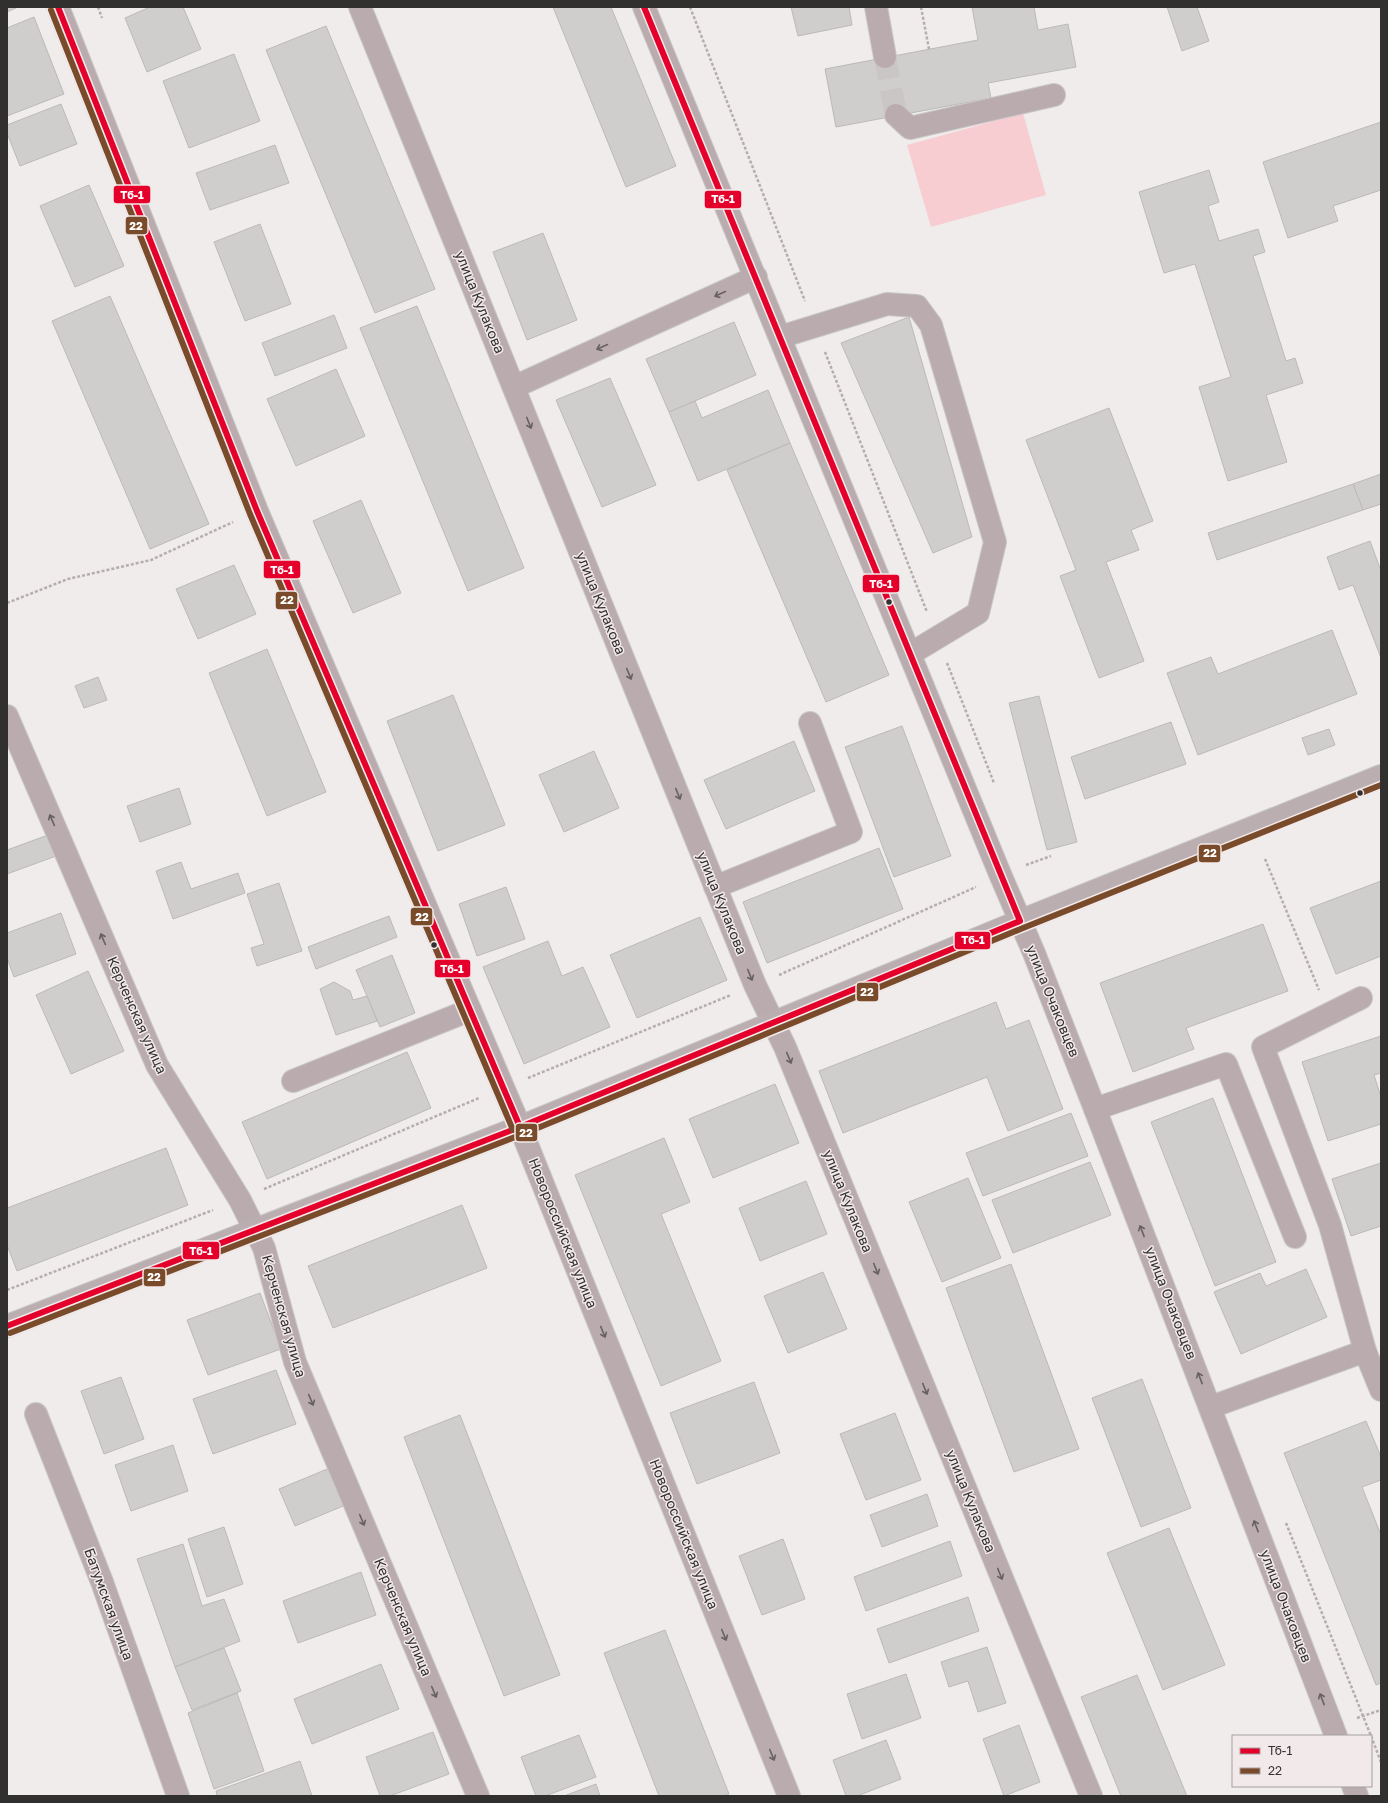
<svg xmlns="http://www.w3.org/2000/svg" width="1388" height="1803" font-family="'Golos Text',sans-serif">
	<rect width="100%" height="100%" fill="#f0ecec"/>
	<polygon fill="#f7cdd2" points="1023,113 1046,195 931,227 907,145"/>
	<g fill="#d0cdcd" stroke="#bcb9b9">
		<polygon points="7,7 18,7 7,12"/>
		<polygon points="150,7 183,7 201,49 147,72 125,18"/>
		<polygon points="553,7 611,7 676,166 626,187"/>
		<polygon points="791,7 849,7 852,25 798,36"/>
		<polygon points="972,7 1034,7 1038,30 1068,24 1076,67 988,83 991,98 836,127 825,69 978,40"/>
		<polygon points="1167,7 1197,7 1209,41 1182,51"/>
		<polygon points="34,17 64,94 7,116 7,28"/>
		<polygon points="326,26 435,289 375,313 266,50"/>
		<polygon points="234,54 260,121 189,148 163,81"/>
		<polygon points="61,104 77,144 20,166 7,133 7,125"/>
		<polygon points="1381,122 1381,190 1333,206 1338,221 1288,238 1263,162"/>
		<polygon points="275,145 289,183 210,210 196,173"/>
		<polygon points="1209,170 1219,202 1208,206 1219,241 1258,229 1265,252 1253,256 1286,361 1295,358 1303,383 1266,395 1287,462 1228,481 1199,387 1231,377 1195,264 1164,273 1139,192"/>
		<polygon points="89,185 124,266 75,287 40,206"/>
		<polygon points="260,224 291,304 245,321 214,242"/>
		<polygon points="543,233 577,320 527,340 493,252"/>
		<polygon points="110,296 209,524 150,549 52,321"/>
		<polygon points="417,306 524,568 468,591 360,328"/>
		<polygon points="334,315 347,348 275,376 262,343"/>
		<polygon points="909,317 972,537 933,553 841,343"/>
		<polygon points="734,322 756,375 669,412 646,359"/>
		<polygon points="336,369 365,436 296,466 267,399"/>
		<polygon points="610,378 656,485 602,507 556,400"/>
		<polygon points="768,390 790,443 698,481 669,412 695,401 702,418"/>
		<polygon points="1109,408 1153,521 1131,530 1139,550 1106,562 1144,661 1099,678 1060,576 1076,570 1026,440"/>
		<polygon points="790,443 889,675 826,702 727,470"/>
		<polygon points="1381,474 1381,504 1363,510 1353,484"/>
		<polygon points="1353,484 1363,510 1217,560 1208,533"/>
		<polygon points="361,500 401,593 353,613 313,521"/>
		<polygon points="1370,541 1381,571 1381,658 1353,585 1339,590 1327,557"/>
		<polygon points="234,565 256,614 198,639 176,589"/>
		<polygon points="1332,630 1357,694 1198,755 1167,673 1211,657 1218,674"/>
		<polygon points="267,649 326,792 267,816 209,673"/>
		<polygon points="98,677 107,700 84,708 75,686"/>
		<polygon points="453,695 505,825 438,851 387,721"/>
		<polygon points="1039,696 1077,842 1047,850 1009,703"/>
		<polygon points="1171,722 1186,764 1085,799 1071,757"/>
		<polygon points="902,726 951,856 894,877 845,747"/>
		<polygon points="1329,729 1335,745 1308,755 1302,738"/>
		<polygon points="794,741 815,791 726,829 704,780"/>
		<polygon points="594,751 619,808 564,832 539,775"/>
		<polygon points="179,788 191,824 140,842 127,806"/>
		<polygon points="48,835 56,856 7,874 7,850"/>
		<polygon points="879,848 903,909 767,963 743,902"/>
		<polygon points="181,862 191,889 238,873 245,893 173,919 156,871"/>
		<polygon points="1381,881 1381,956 1336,974 1310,908"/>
		<polygon points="279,883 302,951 257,966 251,948 264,944 247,894"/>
		<polygon points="506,887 525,939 477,956 459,904"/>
		<polygon points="61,913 76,954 14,977 7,958 7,933"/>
		<polygon points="389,916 397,937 316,969 308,947"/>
		<polygon points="700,917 727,980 637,1018 610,955"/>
		<polygon points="1263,924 1288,991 1186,1028 1194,1049 1133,1072 1100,983"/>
		<polygon points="548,941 562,976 583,967 610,1027 524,1064 483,967"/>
		<polygon points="392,955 415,1013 380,1027 356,970"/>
		<polygon points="88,971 124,1051 71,1074 36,995"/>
		<polygon points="334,982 350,991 353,1000 367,996 377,1021 336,1035 320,989"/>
		<polygon points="996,1002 1006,1029 1029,1020 1063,1109 1008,1131 987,1077 843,1133 819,1071"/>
		<polygon points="1381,1036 1381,1073 1374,1075 1381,1097 1381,1124 1328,1141 1302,1062"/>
		<polygon points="407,1052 431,1108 267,1179 242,1122"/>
		<polygon points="775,1084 799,1143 713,1178 689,1119"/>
		<polygon points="1213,1098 1276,1262 1215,1286 1151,1122"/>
		<polygon points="1071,1113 1088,1156 983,1196 966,1153"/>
		<polygon points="664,1138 690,1202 661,1214 721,1361 661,1386 575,1175"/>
		<polygon points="166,1148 188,1205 17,1271 7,1245 7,1208"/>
		<polygon points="1090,1162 1111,1215 1013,1253 992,1200"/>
		<polygon points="1381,1163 1381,1226 1351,1236 1332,1179"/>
		<polygon points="968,1178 1001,1258 942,1282 909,1202"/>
		<polygon points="806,1181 827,1234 760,1261 739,1208"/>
		<polygon points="462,1205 487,1268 333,1328 308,1266"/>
		<polygon points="1011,1264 1079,1449 1014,1472 946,1288"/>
		<polygon points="1306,1269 1327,1317 1241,1354 1214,1292 1260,1273 1266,1286"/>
		<polygon points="823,1272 847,1329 788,1353 764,1296"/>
		<polygon points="260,1293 281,1349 208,1375 187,1320"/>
		<polygon points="276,1370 296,1424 213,1454 193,1399"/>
		<polygon points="121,1377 144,1439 104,1454 81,1391"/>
		<polygon points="1142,1379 1191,1508 1141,1527 1092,1398"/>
		<polygon points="754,1382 780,1453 697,1484 670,1413"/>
		<polygon points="895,1413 921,1480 866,1500 840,1434"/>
		<polygon points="460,1415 560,1675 504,1696 404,1437"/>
		<polygon points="1366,1421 1381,1457 1381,1480 1362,1487 1381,1535 1381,1683 1376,1685 1284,1453"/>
		<polygon points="173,1445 188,1491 131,1511 115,1465"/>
		<polygon points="332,1467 348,1504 295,1526 279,1489"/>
		<polygon points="927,1494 938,1526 882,1547 870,1515"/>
		<polygon points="224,1527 243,1584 207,1597 188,1539"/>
		<polygon points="1169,1528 1225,1665 1163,1690 1107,1553"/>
		<polygon points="783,1539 805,1599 762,1615 739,1556"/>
		<polygon points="950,1541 962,1576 866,1611 854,1577"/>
		<polygon points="183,1544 202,1606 224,1599 240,1641 175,1667 137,1559"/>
		<polygon points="361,1572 376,1615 298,1643 283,1601"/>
		<polygon points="968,1597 979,1631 889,1663 877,1629"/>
		<polygon points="665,1630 729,1794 725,1796 659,1796 604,1653"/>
		<polygon points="987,1647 1006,1703 978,1712 968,1681 949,1687 941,1662"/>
		<polygon points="224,1648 241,1691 192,1710 175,1667"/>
		<polygon points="381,1664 399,1709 312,1744 294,1699"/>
		<polygon points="906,1674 921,1718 862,1739 847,1694"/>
		<polygon points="1137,1675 1187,1796 1121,1796 1081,1697"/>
		<polygon points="237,1693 264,1771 214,1789 188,1713"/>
		<polygon points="1019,1725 1040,1782 1004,1796 983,1739"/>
		<polygon points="433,1732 449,1774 390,1796 380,1796 366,1757"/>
		<polygon points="579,1735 596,1777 545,1796 536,1796 521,1757"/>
		<polygon points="886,1740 901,1779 857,1796 846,1796 833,1760"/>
		<polygon points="300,1761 312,1796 217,1796 216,1791"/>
		<polygon points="596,1784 600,1796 564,1796"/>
	</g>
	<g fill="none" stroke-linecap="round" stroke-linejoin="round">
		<polyline stroke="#cac6c6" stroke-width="22" stroke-dasharray="22 11" stroke-linecap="butt" points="885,57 896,115"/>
		<defs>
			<g id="minor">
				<polyline points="58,7 257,511 520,1127 789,1796"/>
				<polyline points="360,7 755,985 785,1047 1091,1796"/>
				<polyline points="644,7 1000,874 1034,953 1095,1109 1336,1736"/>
				<polyline points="876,7 885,57"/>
				<polyline points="896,115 910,128 1054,95"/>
				<polyline points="780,337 887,304 917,306 931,325 995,542 978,613 910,654"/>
				<polyline points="514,387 756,277"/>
				<polyline points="7,716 157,1065 240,1200 264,1248 295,1362 478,1796"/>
				<polyline points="715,887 851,832 810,723"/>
				<polyline points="1361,998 1263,1047 1330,1225 1365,1351 1381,1390"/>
				<polyline points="293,1081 470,1010"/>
				<polyline points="1095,1109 1226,1064 1295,1237"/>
				<polyline points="1211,1407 1365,1351"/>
				<polyline points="36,1414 102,1582 178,1796"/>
				<polyline points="1353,1786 1357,1796"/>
			</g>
			<polyline id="major" points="7,1326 520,1127 1020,921 1381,776"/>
		</defs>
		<use href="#minor" stroke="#c9c7c7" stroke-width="24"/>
		<use href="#major" stroke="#c9c7c7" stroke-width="24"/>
		<g stroke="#b5adae" stroke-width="2.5" stroke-dasharray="3 2" stroke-linecap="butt">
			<polyline points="98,7 102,18"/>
			<polyline points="690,7 805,301"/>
			<polyline points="921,7 929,49"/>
			<polyline points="825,352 927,612"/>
			<polyline points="7,603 68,579 151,560 233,522"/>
			<polyline points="947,663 994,783"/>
			<polyline points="1265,859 1319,990"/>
			<polyline points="1026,865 1051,856"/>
			<polyline points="779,975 976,887"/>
			<polyline points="528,1078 731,995"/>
			<polyline points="264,1189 479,1098"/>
			<polyline points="7,1290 213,1210"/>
			<polyline points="1286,1523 1371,1736"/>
			<polyline points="1357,1718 1381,1710"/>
			<polyline points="1371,1736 1381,1762"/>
		</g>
		<use href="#minor" stroke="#baacae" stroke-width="22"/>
		<use href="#major" stroke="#bbaeb0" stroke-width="22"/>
		<defs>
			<g id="bus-1">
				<polyline points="58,7 257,511 520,1127"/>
				<polyline points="7,1326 520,1127 1020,921 644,7"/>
			</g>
			<g id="bus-2">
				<polyline points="51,10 250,514 513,1130"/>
				<polyline points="10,1333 523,1134 1023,928 1381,785"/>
			</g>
		</defs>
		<use href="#bus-1" stroke="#f2eaea" stroke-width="9"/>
		<use href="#bus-2" stroke="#f2eaea" stroke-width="9"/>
		<use href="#bus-1" stroke="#e4002b" stroke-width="6"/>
		<use href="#bus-2" stroke="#7a4b2a" stroke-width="6"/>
	</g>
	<defs><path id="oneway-shaft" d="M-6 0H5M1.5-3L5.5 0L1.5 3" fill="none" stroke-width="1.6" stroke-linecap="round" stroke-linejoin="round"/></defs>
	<g stroke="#686162">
		<use href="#oneway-shaft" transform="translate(720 294) rotate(156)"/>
		<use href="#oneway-shaft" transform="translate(602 347) rotate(156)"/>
		<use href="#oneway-shaft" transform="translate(529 423) rotate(68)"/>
		<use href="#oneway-shaft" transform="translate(629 674) rotate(68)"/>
		<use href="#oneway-shaft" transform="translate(678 794) rotate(68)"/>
		<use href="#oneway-shaft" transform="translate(52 820) rotate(-113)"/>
		<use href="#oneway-shaft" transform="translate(103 939) rotate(-113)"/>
		<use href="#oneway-shaft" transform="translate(750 975) rotate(68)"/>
		<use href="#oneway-shaft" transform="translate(789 1058) rotate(68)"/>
		<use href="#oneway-shaft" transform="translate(1142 1231) rotate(-111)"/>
		<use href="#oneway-shaft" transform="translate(876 1269) rotate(68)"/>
		<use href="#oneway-shaft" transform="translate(603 1332) rotate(68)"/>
		<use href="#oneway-shaft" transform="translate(1200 1378) rotate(-111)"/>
		<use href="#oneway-shaft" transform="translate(925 1389) rotate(68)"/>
		<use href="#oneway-shaft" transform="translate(311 1400) rotate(67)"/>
		<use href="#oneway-shaft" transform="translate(362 1520) rotate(67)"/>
		<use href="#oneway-shaft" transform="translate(1256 1526) rotate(-111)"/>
		<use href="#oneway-shaft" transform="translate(1000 1574) rotate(68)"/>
		<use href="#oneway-shaft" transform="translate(724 1635) rotate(68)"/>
		<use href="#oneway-shaft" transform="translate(434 1692) rotate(67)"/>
		<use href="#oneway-shaft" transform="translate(1322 1699) rotate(-111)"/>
		<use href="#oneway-shaft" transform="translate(772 1755) rotate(68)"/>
	</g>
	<g fill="#322f2f" stroke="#f2eaea" stroke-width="1.5">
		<circle cx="889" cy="602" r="3.5"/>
		<circle cx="1360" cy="793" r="3.5"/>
		<circle cx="434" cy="945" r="3.5"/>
	</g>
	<g text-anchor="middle" stroke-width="3" stroke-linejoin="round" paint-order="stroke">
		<g font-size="14" fill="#322f2f" stroke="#f2eaea">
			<text transform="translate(480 302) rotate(68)" y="5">улица Кулакова</text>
			<text transform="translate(601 603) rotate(68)" y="5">улица Кулакова</text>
			<text transform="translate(722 903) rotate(68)" y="5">улица Кулакова</text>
			<text transform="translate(1053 1001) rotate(68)" y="5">улица Очаковцев</text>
			<text transform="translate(137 1015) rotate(66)" y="5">Керченская улица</text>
			<text transform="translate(848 1201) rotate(68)" y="5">улица Кулакова</text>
			<text transform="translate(563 1233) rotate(68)" y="5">Новороссийская улица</text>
			<text transform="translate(1171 1303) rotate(69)" y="5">улица Очаковцев</text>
			<text transform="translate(284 1316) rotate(74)" y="5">Керченская улица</text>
			<text transform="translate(971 1501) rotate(68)" y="5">улица Кулакова</text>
			<text transform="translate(684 1534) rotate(68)" y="5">Новороссийская улица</text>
			<text transform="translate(109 1604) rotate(70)" y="5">Батумская улица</text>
			<text transform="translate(1286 1606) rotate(69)" y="5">улица Очаковцев</text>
			<text transform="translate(403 1617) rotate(67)" y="5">Керченская улица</text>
		</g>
	</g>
	<g stroke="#f2eaea" stroke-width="1.5">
		<rect x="113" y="185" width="38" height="19" rx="4" fill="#e4002b"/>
		<rect x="704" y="190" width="38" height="19" rx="4" fill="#e4002b"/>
		<rect x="125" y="216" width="23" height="19" rx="4" fill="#7a4b2a"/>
		<rect x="263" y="560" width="38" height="19" rx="4" fill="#e4002b"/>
		<rect x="862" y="574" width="38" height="19" rx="4" fill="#e4002b"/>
		<rect x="275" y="591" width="23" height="19" rx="4" fill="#7a4b2a"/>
		<rect x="1198" y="844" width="23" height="19" rx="4" fill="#7a4b2a"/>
		<rect x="410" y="907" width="23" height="19" rx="4" fill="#7a4b2a"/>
		<rect x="954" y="931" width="37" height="19" rx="4" fill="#e4002b"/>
		<rect x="434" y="959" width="37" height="19" rx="4" fill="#e4002b"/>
		<rect x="856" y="982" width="23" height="20" rx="4" fill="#7a4b2a"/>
		<rect x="515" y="1123" width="23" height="19" rx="4" fill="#7a4b2a"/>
		<rect x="182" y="1241" width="38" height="19" rx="4" fill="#e4002b"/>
		<rect x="143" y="1268" width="23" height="19" rx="4" fill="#7a4b2a"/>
	</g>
	<g font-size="11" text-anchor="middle" font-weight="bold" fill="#fff">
		<text x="132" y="199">Тб-1</text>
		<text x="723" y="203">Тб-1</text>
		<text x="136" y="230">22</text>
		<text x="282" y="574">Тб-1</text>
		<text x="881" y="588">Тб-1</text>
		<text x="287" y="604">22</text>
		<text x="1210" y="857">22</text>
		<text x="422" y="921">22</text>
		<text x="973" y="944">Тб-1</text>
		<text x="452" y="973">Тб-1</text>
		<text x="867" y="996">22</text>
		<text x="526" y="1137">22</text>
		<text x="201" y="1255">Тб-1</text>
		<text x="154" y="1281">22</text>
	</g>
	<rect width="1388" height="1803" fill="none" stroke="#322f2f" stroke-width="16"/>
	<rect x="1232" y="1735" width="140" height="52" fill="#f2eaea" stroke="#a59f9f"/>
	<rect x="1240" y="1748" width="20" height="6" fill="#e4002b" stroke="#a59f9f"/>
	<text x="1268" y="1755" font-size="12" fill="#322f2f">Тб-1</text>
	<rect x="1240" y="1768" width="20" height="6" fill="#7a4b2a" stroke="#a59f9f"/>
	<text x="1268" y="1775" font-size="12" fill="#322f2f">22</text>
</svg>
